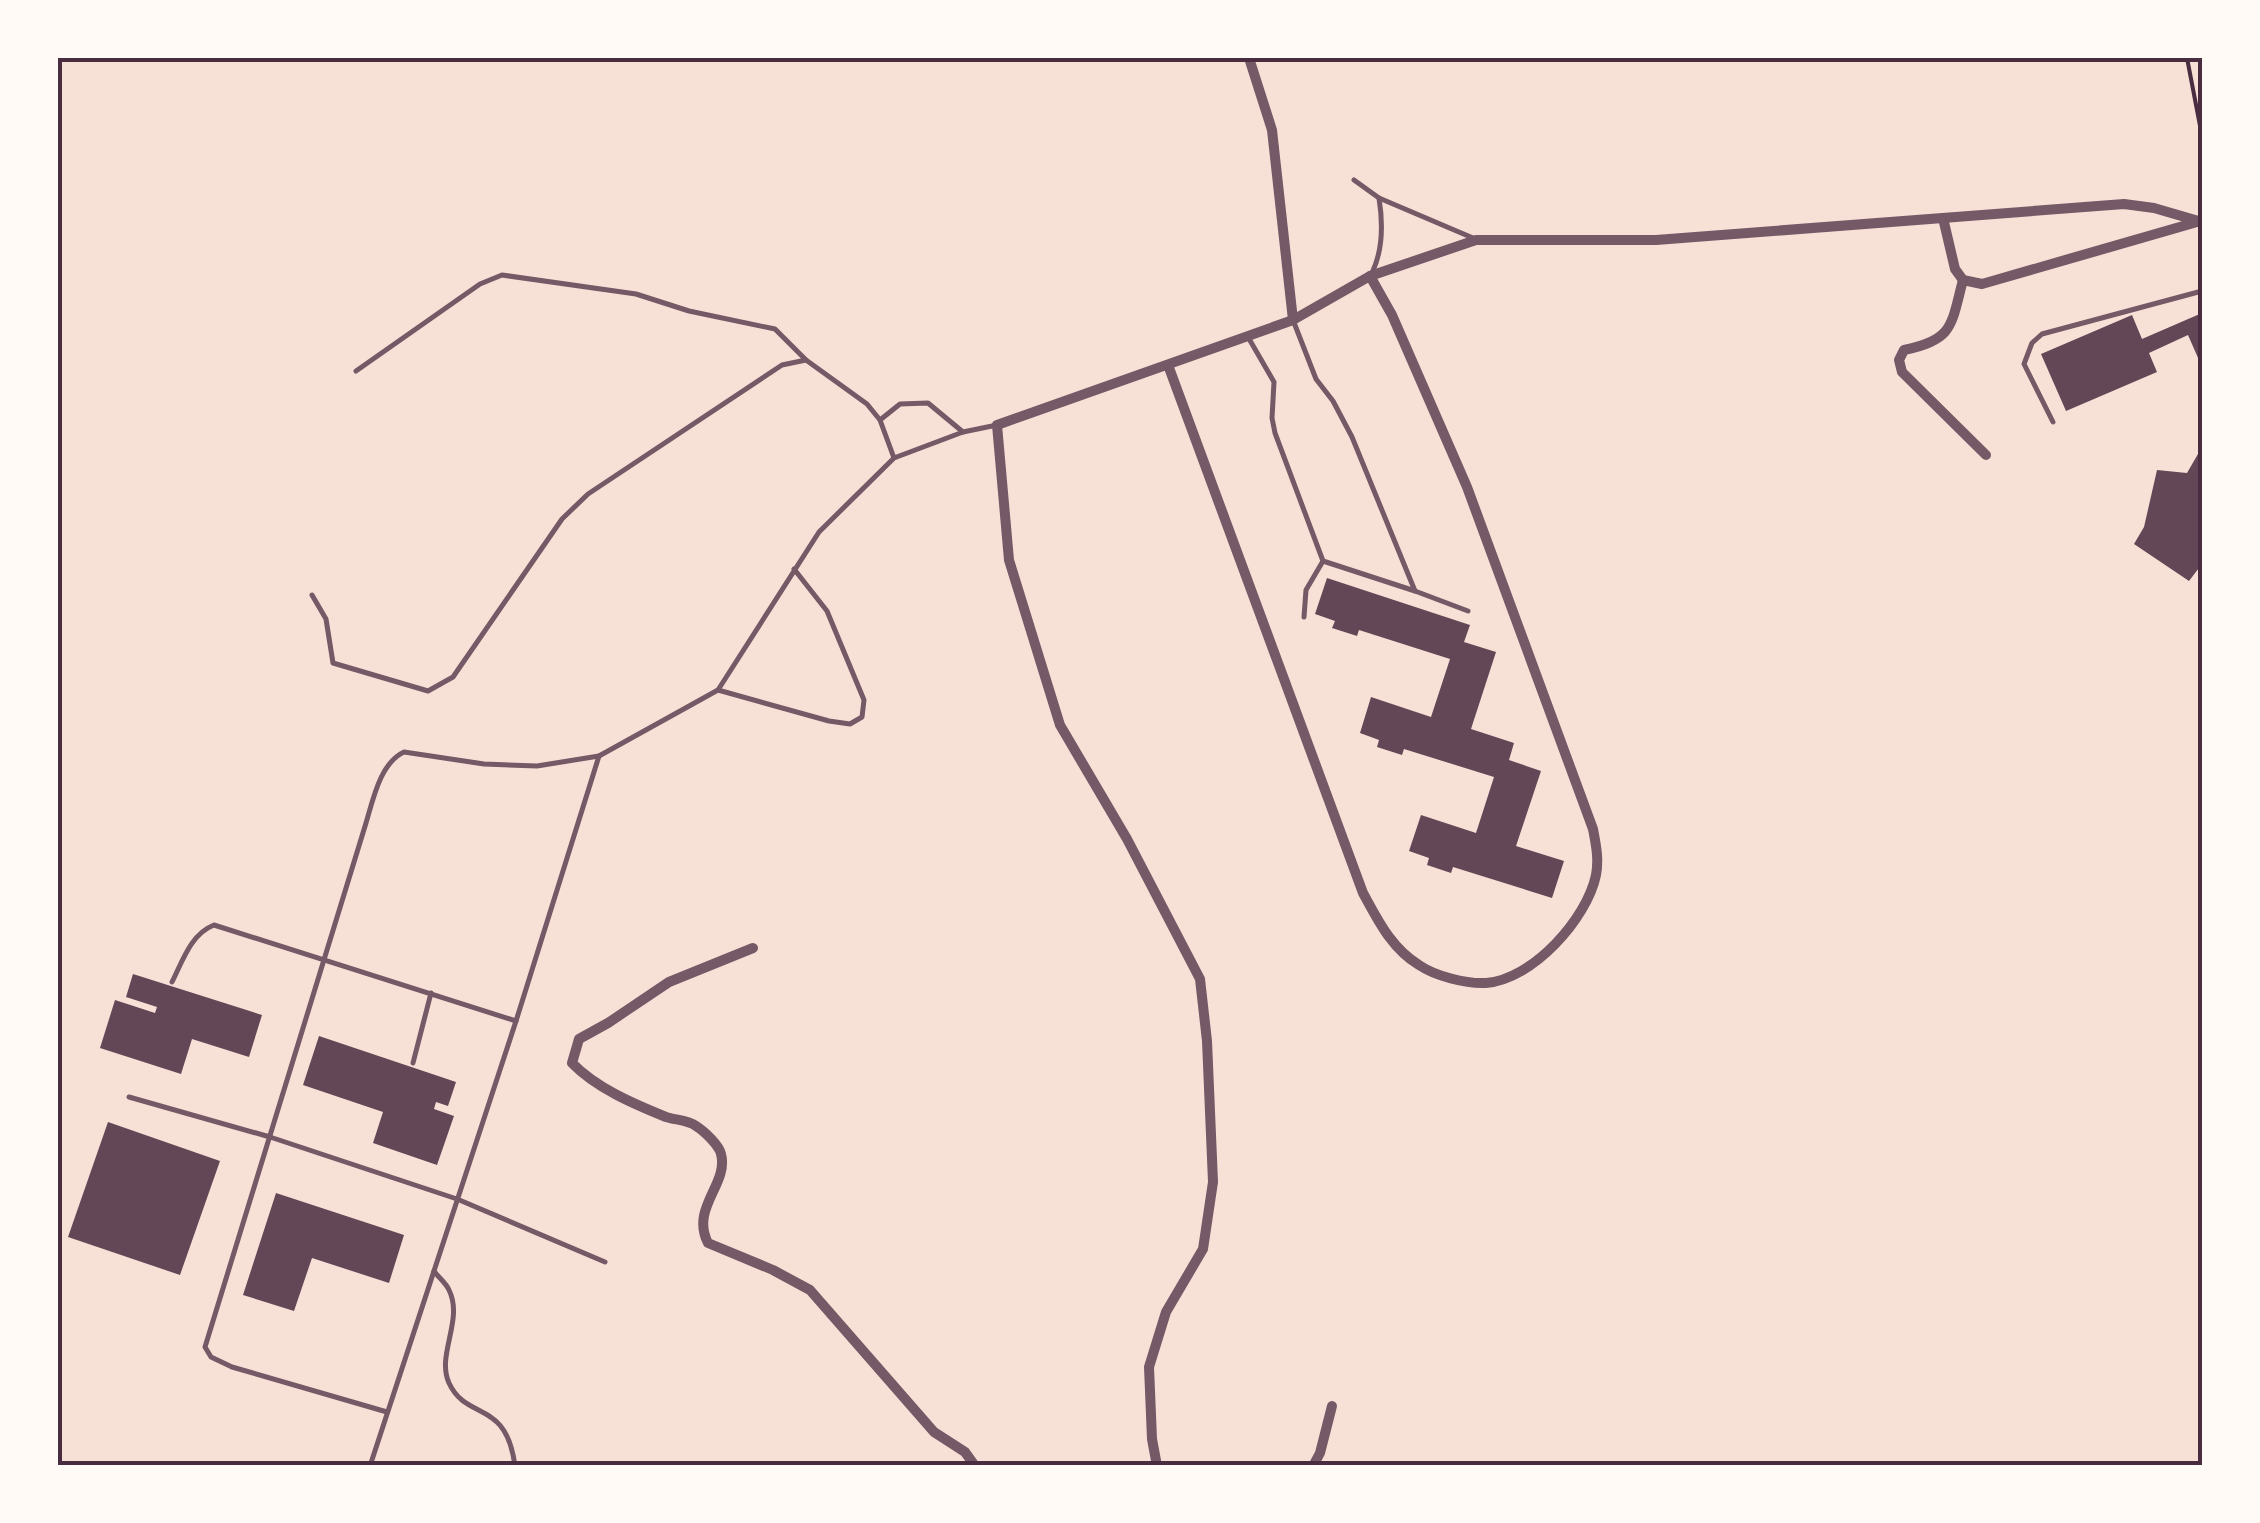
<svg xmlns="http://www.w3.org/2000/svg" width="2260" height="1523" font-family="'Fira Sans',sans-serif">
	<rect width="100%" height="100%" fill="#f7e1d7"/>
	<g fill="#644757">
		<polygon points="2202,313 2202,367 2188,335 2149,353 2157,372 2066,411 2041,354 2132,315 2142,339"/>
		<polygon points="2202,447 2202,564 2189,581 2134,544 2144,527 2157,470 2187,473"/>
		<polygon points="1327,578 1470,625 1464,642 1496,652 1471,729 1514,743 1509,760 1541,771 1516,846 1564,861 1552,898 1453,867 1451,873 1427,865 1429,858 1409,851 1421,815 1476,833 1494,777 1404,749 1402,755 1377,747 1379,740 1360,733 1371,697 1431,717 1450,659 1359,630 1357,636 1332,628 1335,621 1315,614"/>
		<polygon points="133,974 262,1015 249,1057 192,1039 181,1074 100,1048 115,1000 155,1013 157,1007 126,997"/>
		<polygon points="319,1036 456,1082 448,1106 436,1102 434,1109 454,1116 437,1165 373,1143 383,1112 303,1085"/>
		<polygon points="108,1122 220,1161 180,1275 68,1237"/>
		<polygon points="276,1193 404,1235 389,1283 312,1258 294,1311 243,1295"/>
	</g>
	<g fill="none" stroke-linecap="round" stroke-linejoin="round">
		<polyline stroke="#4a2c40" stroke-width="4" points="2187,58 2202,136"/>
		<g stroke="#755966" stroke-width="5">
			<polyline points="1354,180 1379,198 1473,238"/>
			<path d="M1372 273C1383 250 1383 223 1379 198"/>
			<polyline points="1293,320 1316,379 1333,401 1352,437 1415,591 1468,611"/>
			<polyline points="1248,337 1274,382 1272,418 1275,433 1323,561 1306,590 1304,617"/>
			<polyline points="356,371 480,284 502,275 636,294 689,311 775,329 806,360"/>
			<polyline points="880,420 900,404 928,403 963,432"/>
			<polyline points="2053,422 2024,364 2032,343 2042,334 2202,291"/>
			<polyline points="1323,561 1415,591"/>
			<polyline points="312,595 326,619 333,663 428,691 453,677 562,519 588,494 782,365 806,360 867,404 880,420 894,458"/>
			<polyline points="718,690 829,721 850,724 862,717 864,700 827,611 794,569"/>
			<path d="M172 982C183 960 191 934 214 925L516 1021"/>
			<polyline points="413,1063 431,993"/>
			<polyline points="129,1097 270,1137 457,1199 605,1262"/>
			<path d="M434 1271C438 1277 446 1283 449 1290 464 1320 436 1355 449 1383 467 1422 506 1398 515 1466"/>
			<path d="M387 1412 232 1367 211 1357 205 1347 366 823C373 800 380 763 404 752L484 764 537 766 599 756"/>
			<polyline points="370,1466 516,1021 599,756 718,690 819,532 894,458 963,432 997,425"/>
		</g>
		<g stroke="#755966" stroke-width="10">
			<polyline points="1249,58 1272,130 1293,320"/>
			<polyline points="1943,218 1955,269 1963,280 1982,284 2197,222"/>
			<path d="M1963 280C1951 325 1954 340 1904 350L1899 360 1902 372 1986 455"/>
			<path d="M1168 365 1363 893C1378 920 1391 948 1419 965 1435 976 1466 984 1486 983 1532 980 1587 919 1596 875 1599 859 1596 845 1593 829L1467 487 1392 315 1370 276"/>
			<path d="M753 948 669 982 608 1023 579 1039 572 1063C596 1088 634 1104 666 1117 675 1120 688 1120 696 1126 704 1131 719 1145 721 1154 729 1184 690 1208 708 1243L773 1270 810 1290 934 1432 965 1452 975 1466"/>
			<polyline points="1157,1466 1152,1439 1149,1367 1166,1312 1203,1249 1213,1182 1207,1041 1200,979 1127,839 1060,725 1009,560 997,425 1293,320 1370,276 1476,240 1656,240 2124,204 2154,208 2202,222"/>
			<polyline points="1313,1466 1320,1453 1332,1406"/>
		</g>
	</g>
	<rect width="2260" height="1523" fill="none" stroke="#fffaf5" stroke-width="120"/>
	<rect x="60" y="60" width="2140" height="1403" fill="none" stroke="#4a2c40" stroke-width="4"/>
</svg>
